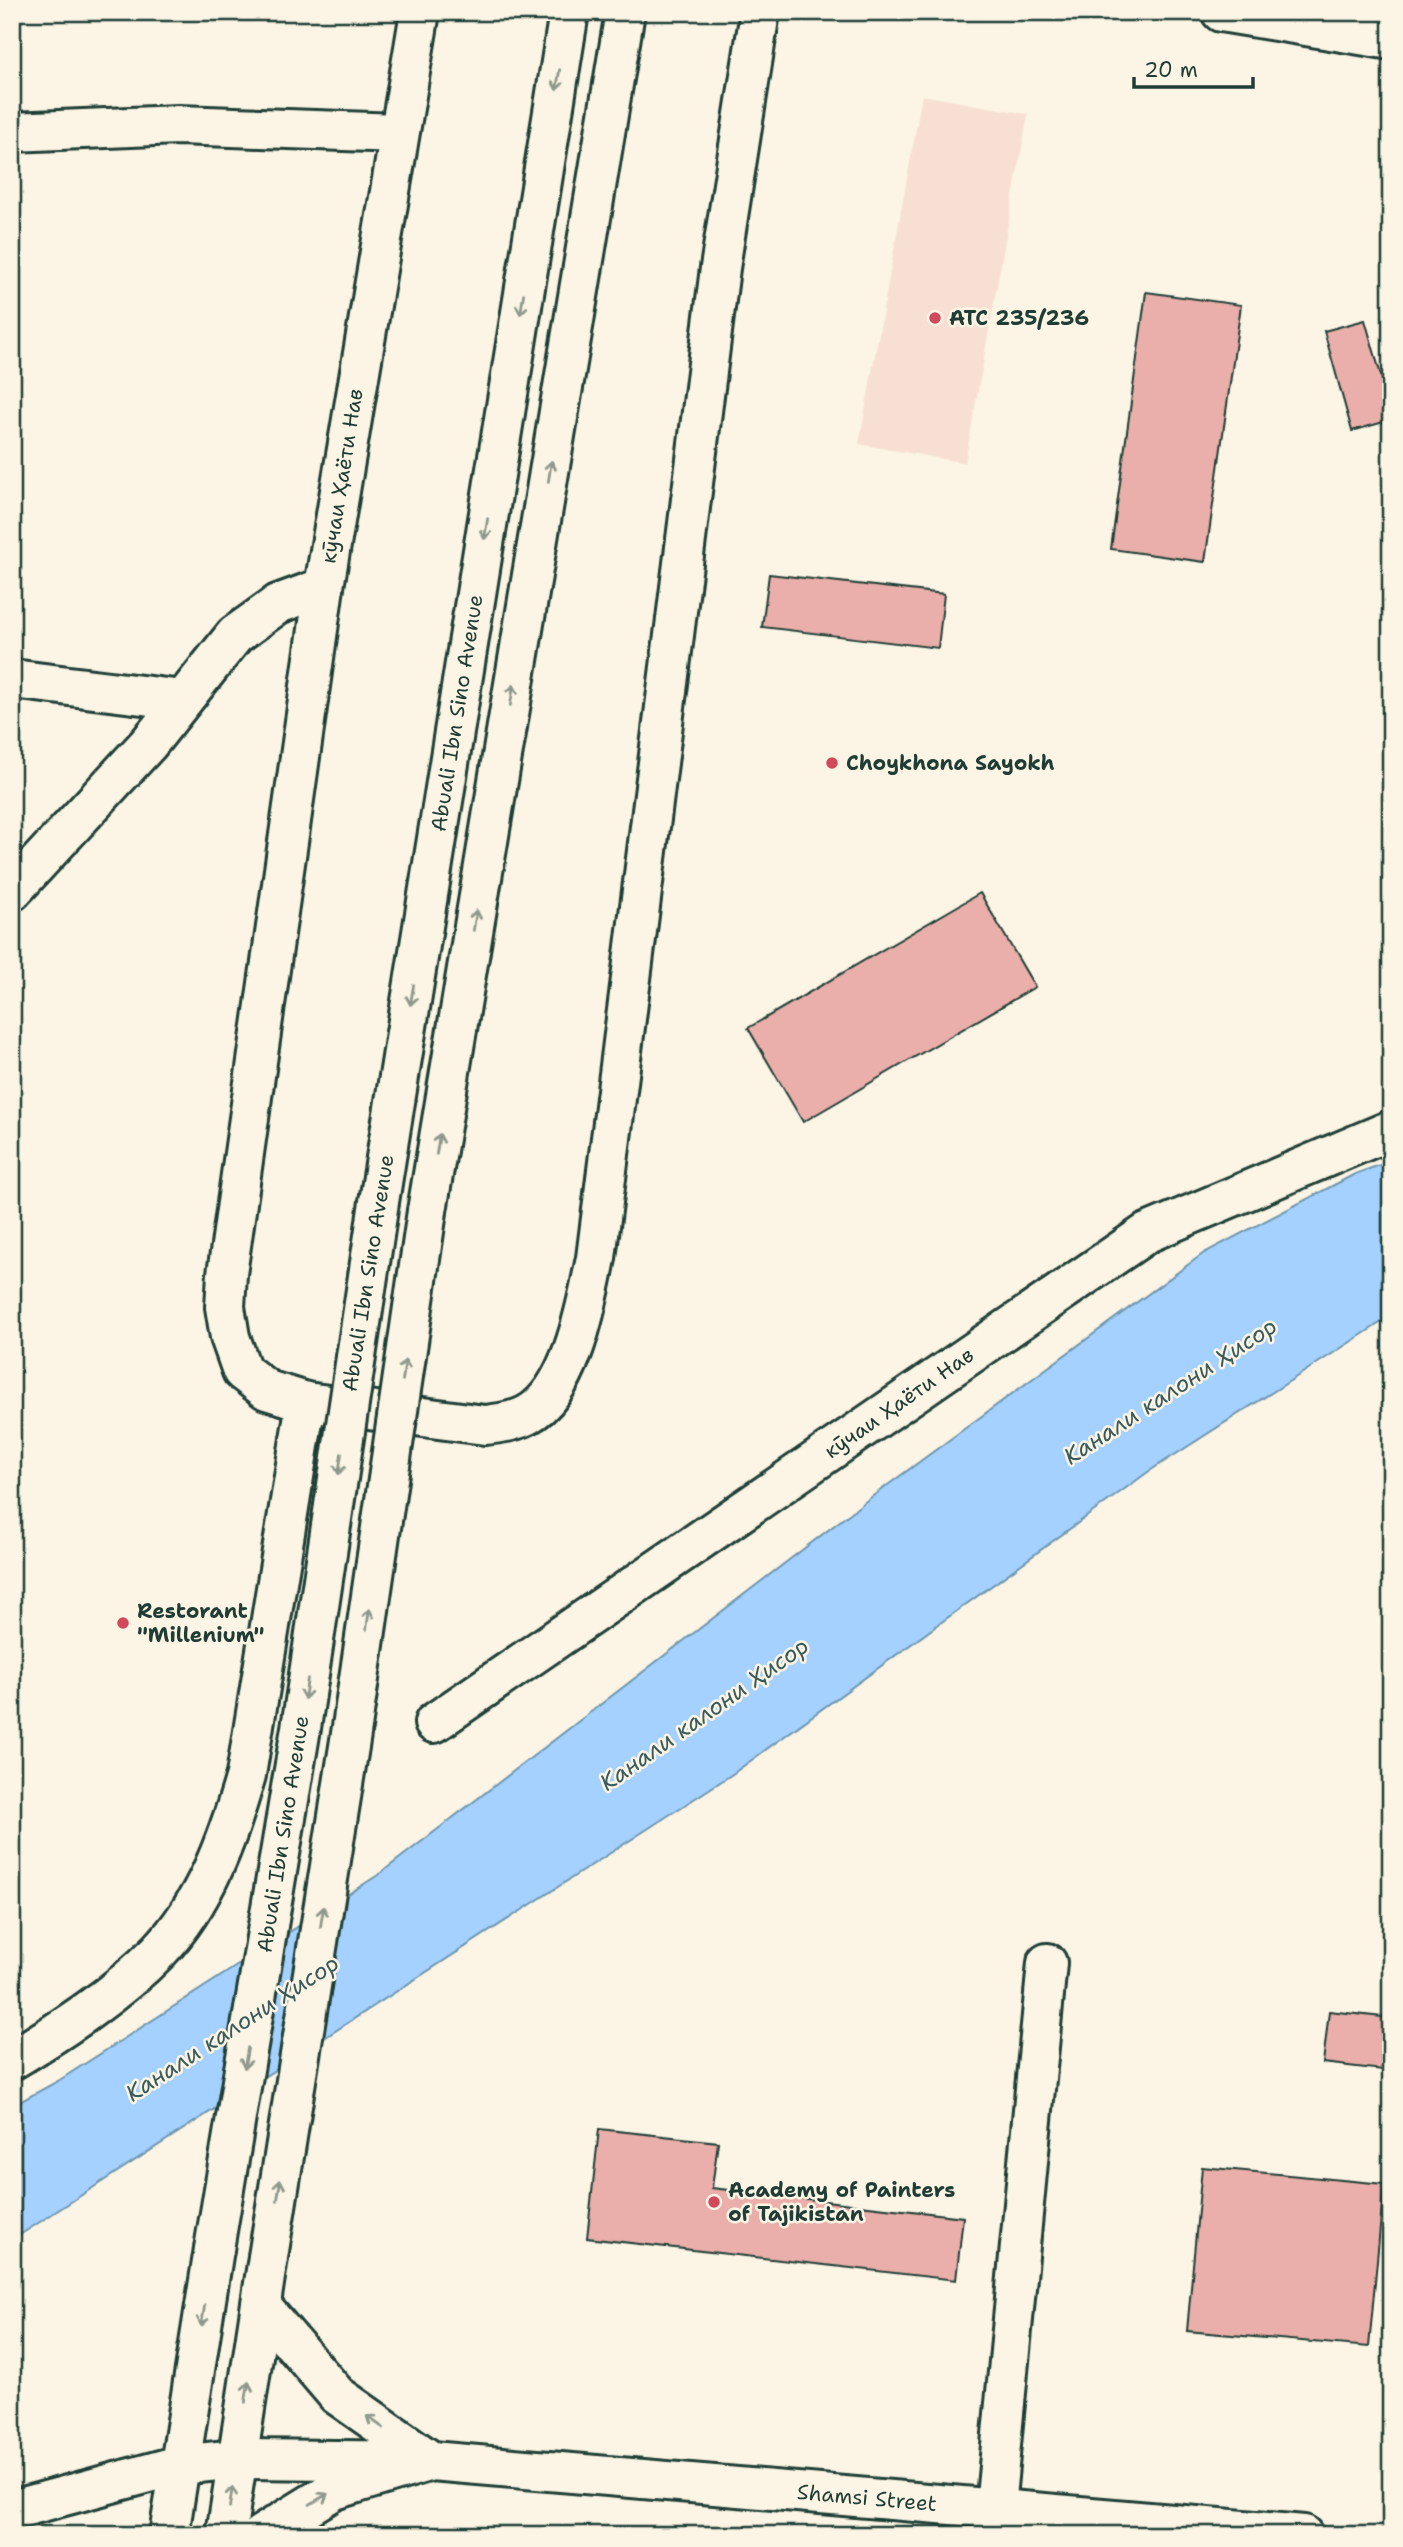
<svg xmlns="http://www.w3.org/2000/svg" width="1403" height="2547" font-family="'Shantell Sans',sans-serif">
	<rect width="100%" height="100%" fill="#fcf5e5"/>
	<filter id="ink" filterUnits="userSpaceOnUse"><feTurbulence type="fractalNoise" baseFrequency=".0143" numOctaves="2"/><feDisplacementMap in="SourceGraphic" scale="14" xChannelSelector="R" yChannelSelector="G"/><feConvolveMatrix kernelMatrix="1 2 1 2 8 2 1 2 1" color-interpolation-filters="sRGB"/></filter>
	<g filter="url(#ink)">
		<polygon fill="#f7e0d3" points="922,95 1028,114 965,463 859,444"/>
		<polygon fill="#a4d1ff" stroke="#6f96ae" stroke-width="2" points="1391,1161 1391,1316 1148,1472 731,1775 12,2240 12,2106 58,2081 378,1875 866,1501 1204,1253 1355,1174"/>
		<g fill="#eaafaa" stroke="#1f3d34" stroke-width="2">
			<polygon points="1146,292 1241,305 1205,562 1111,549"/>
			<polygon points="1365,320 1391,410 1391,420 1352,431 1324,331"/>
			<polygon points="769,574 944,594 938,648 762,627"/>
			<polygon points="980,893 1035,987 803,1122 748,1028"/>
			<polygon points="1329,2011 1391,2018 1391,2071 1323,2063"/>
			<polygon points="599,2129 718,2142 712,2188 963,2217 956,2280 587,2238"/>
			<polygon points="1202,2167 1384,2184 1369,2347 1187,2331"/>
		</g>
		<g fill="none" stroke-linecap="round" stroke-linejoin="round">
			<defs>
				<g id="minor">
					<polyline points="1221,12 1391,40"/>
					<polyline points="12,132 178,125 399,133"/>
					<path d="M324 587 227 1274 225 1307 230 1337 242 1371 267 1390 306 1402 485 1425C500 1423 514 1422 527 1415 572 1391 587 1303 596 1258L720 268 760 12"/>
					<polyline points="12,679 183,700"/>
					<polyline points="12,891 149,743 235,635 278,604 324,587 420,12"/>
					<polyline points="434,1723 1147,1233 1391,1130"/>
					<path d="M12 2060C63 2029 117 1994 159 1951 205 1903 228 1838 246 1775L306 1402"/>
					<polyline points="995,2508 1047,1963"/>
					<polyline points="12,2510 179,2465 237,2459 431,2461 1304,2535"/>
				</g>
				<g id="major">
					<polyline points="379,1202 569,12"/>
					<polyline points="427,1211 625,12"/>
					<polyline points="261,2306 337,2395 431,2461"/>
					<polyline points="169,2535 214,2249"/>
					<polyline points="226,2535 268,2257"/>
					<polyline points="261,2535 334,2490 431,2461"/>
				</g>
			</defs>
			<use href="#minor" stroke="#1f3d34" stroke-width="44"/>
			<use href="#major" stroke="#1f3d34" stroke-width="44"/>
			<use href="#minor" stroke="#fcf5e5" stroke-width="38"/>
			<use href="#major" stroke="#fcf5e5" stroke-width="38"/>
			<defs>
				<g id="major-bridge">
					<polyline points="214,2249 301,1728 379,1202"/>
					<polyline points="268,2257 351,1734 427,1211"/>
				</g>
			</defs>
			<use href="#major-bridge" stroke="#1f3d34" stroke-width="44" stroke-linecap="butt"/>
			<use href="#major-bridge" stroke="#fcf5e5" stroke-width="38"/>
		</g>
		<defs><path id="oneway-shaft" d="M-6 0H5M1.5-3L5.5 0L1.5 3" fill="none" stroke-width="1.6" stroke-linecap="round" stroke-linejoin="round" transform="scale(1.75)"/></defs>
		<g stroke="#8e998c">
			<use href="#oneway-shaft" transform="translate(558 80) rotate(99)"/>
			<use href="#oneway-shaft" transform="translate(522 304) rotate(99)"/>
			<use href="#oneway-shaft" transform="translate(550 471) rotate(-81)"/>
			<use href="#oneway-shaft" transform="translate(486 529) rotate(99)"/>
			<use href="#oneway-shaft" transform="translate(512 695) rotate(-81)"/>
			<use href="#oneway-shaft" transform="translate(475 920) rotate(-81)"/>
			<use href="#oneway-shaft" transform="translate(412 995) rotate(99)"/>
			<use href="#oneway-shaft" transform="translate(438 1144) rotate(-81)"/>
			<use href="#oneway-shaft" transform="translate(404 1370) rotate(-82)"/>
			<use href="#oneway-shaft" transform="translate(340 1464) rotate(98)"/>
			<use href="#oneway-shaft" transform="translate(368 1619) rotate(-82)"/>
			<use href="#oneway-shaft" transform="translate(306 1689) rotate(98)"/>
			<use href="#oneway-shaft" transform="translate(322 1917) rotate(-81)"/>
			<use href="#oneway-shaft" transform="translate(246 2058) rotate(99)"/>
			<use href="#oneway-shaft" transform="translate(279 2190) rotate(-81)"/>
			<use href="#oneway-shaft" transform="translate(203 2316) rotate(99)"/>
			<use href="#oneway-shaft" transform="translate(247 2392) rotate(-81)"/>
			<use href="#oneway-shaft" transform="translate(375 2422) rotate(-145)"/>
			<use href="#oneway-shaft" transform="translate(231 2497) rotate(-82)"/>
			<use href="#oneway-shaft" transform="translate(319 2499) rotate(-31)"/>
		</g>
	</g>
	<g fill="#d1495b" stroke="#fcf5e5" stroke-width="2.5">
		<circle cx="935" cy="318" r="7"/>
		<circle cx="832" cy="763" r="7"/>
		<circle cx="123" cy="1623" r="7"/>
		<circle cx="714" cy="2202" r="7"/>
	</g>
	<g text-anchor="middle" stroke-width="5" stroke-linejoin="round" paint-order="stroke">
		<g font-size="21" font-weight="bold" fill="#1f3d34" stroke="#fcf5e5" text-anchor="start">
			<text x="949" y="325">АТС 235/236</text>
			<text x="846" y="770">Choykhona Sayokh</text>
			<text x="137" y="1618">Restorant<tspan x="137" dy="24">"Millenium"</tspan></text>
			<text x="728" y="2197">Academy of Painters<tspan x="728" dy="24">of Tajikistan</tspan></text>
		</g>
		<g font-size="21" fill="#1f3d34" stroke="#fcf5e5">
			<text transform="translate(342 476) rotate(-81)" y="7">кӯчаи Ҳаёти Нав</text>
			<text transform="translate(457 713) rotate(-81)" y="7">Abuali Ibn Sino Avenue</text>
			<text transform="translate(368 1273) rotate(-81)" y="7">Abuali Ibn Sino Avenue</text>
			<text transform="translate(899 1403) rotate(-35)" y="7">кӯчаи Ҳаёти Нав</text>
			<text transform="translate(283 1834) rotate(-81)" y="7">Abuali Ibn Sino Avenue</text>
			<text transform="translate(867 2498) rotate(5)" y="7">Shamsi Street</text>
		</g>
		<g font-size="23" font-style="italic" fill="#3a5b5d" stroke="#fcf5e5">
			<text transform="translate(1170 1391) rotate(-33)" y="8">Канали калони Ҳисор</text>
			<text transform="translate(704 1714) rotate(-35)" y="8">Канали калони Ҳисор</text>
			<text transform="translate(232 2028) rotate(-33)" y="8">Канали калони Ҳисор</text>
		</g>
	</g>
	<rect width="1403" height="2547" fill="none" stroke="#fcf5e5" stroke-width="42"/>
	<rect x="21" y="21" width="1361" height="2505" fill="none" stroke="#1f3d34" stroke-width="2.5" filter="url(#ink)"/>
	<path d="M1134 77v10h119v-10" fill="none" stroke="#1f3d34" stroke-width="3.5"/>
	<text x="1144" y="77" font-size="21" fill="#1f3d34" stroke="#fcf5e5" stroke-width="5" paint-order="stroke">20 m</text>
</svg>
